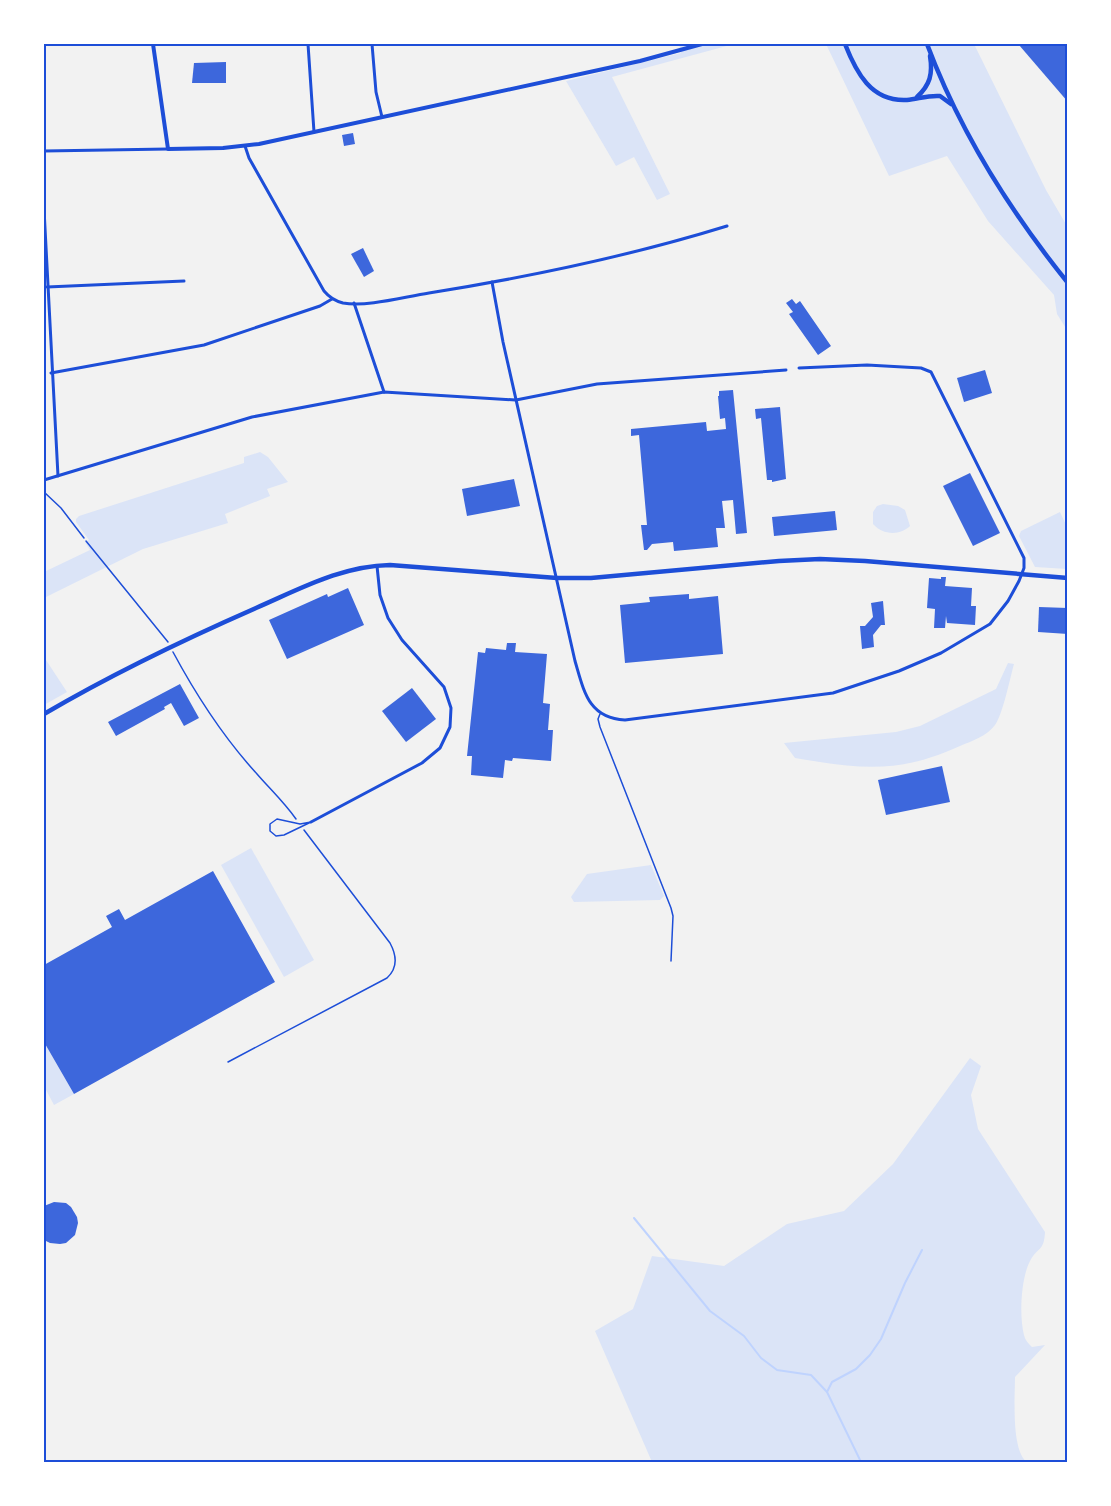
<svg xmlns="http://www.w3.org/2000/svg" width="1111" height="1506" font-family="Signika,sans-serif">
	<rect width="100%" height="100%" fill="#f2f2f2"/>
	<g fill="#dbe4f7">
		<polygon points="679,44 734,44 612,77 670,194 657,200 634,157 616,166 566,81 681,53"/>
		<polygon points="826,44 974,44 1046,190 1067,226 1067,330 1057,314 1054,295 988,221 947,156 889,176"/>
		<polygon points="260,452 268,457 288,482 267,489 270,496 225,514 228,523 143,549 44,598 44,572 90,550 85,542 89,540 76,522 76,519 79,516 244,463 244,457"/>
		<path d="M883 504 898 506 905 510 910 526C899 536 883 535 873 524V512L877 506Z"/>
		<polygon points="1060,512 1067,527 1067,569 1035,567 1019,536 1021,531"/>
		<polygon points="44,657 67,692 44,705"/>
		<path d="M1008 663 1014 664C1010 678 1003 714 995 725 987 736 972 741 960 746 899 774 860 769 795 758L784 743 896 732 920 726 996 689Z"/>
		<polygon points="251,848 314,960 284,977 221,865"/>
		<polygon points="651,865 664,896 660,900 574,902 571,897 587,874"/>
		<polygon points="44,1042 74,1094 54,1105 44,1086"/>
		<path d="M970 1058 981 1066 971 1095 978 1129 1045 1232C1044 1252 1038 1246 1030 1261 1021 1278 1019 1316 1024 1335 1025 1340 1028 1343 1032 1347L1045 1345 1015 1377C1015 1397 1011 1451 1027 1462H652L595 1331 633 1309 652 1256 724 1266 787 1224 844 1211 893 1164Z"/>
	</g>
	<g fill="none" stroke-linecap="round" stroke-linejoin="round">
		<g stroke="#bfd3fe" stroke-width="2">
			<polyline points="634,1218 710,1311 744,1336 761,1358 777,1370 811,1375 827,1392 861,1462"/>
			<polyline points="827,1392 832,1382 856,1369 870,1355 881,1339 905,1283 922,1250"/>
		</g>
	</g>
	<g fill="#3d67dc">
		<polygon points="1021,44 1068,44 1068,102 1019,45"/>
		<polygon points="226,62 226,83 192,83 194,63"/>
		<polygon points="353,133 355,144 344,146 342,135"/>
		<polygon points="363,248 374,271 364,277 351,254"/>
		<polygon points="792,299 796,304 800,301 831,346 818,355 789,314 793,312 786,303"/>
		<polygon points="985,370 992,393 964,402 957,378"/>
		<polygon points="733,390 747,533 736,534 733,500 722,501 725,528 716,528 718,547 674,551 673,542 652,544 647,550 644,550 641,525 647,525 639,435 631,436 631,429 706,422 707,431 726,429 725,418 720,419 718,396 719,396 719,391"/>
		<polygon points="780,407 786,479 772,482 772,480 767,480 761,418 756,419 755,409"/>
		<polygon points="970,473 1000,533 973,546 943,486"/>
		<polygon points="514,479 520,506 467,516 462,489"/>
		<polygon points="835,511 837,530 774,536 772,517"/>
		<polygon points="941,577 946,577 945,586 972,588 971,606 976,606 975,625 947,623 946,616 945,628 934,628 935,609 927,608 929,578 941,579"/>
		<polygon points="348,588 364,625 287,659 269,620 327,594 328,597"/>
		<polygon points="689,594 689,599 718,596 723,654 625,663 620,605 650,602 649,597"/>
		<polygon points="883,601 885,625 881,625 873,635 874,647 862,649 860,626 865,626 873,617 871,603"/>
		<polygon points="1039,607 1068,608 1068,634 1038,632"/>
		<polygon points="507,643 516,643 515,652 547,654 543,703 550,704 548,730 553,730 551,761 513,758 512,761 505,760 503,778 471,775 472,756 467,756 478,652 485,653 486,648 506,650"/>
		<polygon points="180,684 199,718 184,726 171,703 164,707 165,709 116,736 108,722"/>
		<polygon points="412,688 436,719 406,742 382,711"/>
		<polygon points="942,766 950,802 886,815 878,780"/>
		<polygon points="213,871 275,982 74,1094 44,1042 44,965 112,927 106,916 119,909 125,920"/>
		<polygon points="54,1202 66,1203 71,1207 77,1217 78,1223 75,1235 66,1243 60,1244 50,1243 44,1240 44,1206"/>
	</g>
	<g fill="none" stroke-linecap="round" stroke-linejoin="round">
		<g stroke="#1d4ed8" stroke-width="1.5">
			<polyline points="86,541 168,642"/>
			<path d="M173 652C195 693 225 739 257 774 270 789 284 802 296 819"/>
			<path d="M228 1062 387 978C398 968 397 956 390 943L304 830"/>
		</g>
		<g stroke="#1d4ed8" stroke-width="1.5">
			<polyline points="153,45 164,44"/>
			<polyline points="44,492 61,508 84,538"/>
			<polyline points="600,714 598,719 600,727 671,908 673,916 671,961"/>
			<polygon points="277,819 300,824 311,822 284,835 276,836 270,831 270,824"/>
		</g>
		<g stroke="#1d4ed8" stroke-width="3">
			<polyline points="308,44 314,132"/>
			<polyline points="372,44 376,92 382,117"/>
			<path d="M245 146 249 158 324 291C329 297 335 301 343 303 368 307 403 297 429 293 529 277 630 256 727 226"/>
			<polyline points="44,151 168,149"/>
			<polyline points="44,209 58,476"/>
			<path d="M492 282 503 342 575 661C584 691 588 718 625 720L833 693 899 671 941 653 990 624 1008 601 1019 581 1024 568V558L931 372 921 368 867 365 799 368"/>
			<polyline points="47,287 184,281"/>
			<polyline points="354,303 384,392"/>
			<polyline points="51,373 204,345 320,306 332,299"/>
			<polyline points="44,480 252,417 384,392 516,400 597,384 786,370"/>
			<polyline points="311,822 422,763 440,748 450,727 451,708 444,687 402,640 388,618 380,595 377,566"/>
		</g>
		<polyline stroke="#1d4ed8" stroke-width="4" points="153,44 168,149 223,148 259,144 640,61 702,44"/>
		<g stroke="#1d4ed8" stroke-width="4.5">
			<path d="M845 44C856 72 871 102 907 100 918 99 928 95 940 96L951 104"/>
			<path d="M927 44C960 132 1009 210 1068 283"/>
			<path d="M917 97C930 85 933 74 930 56"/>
			<path d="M44 714C112 674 183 640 256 608 300 589 341 566 390 565L557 578H591L779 561 820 559 865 561 1068 578"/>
		</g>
	</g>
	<rect width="1111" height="1506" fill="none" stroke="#ffffff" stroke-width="90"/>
	<rect x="45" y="45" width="1021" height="1416" fill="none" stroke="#1d4ed8" stroke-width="2"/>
</svg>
